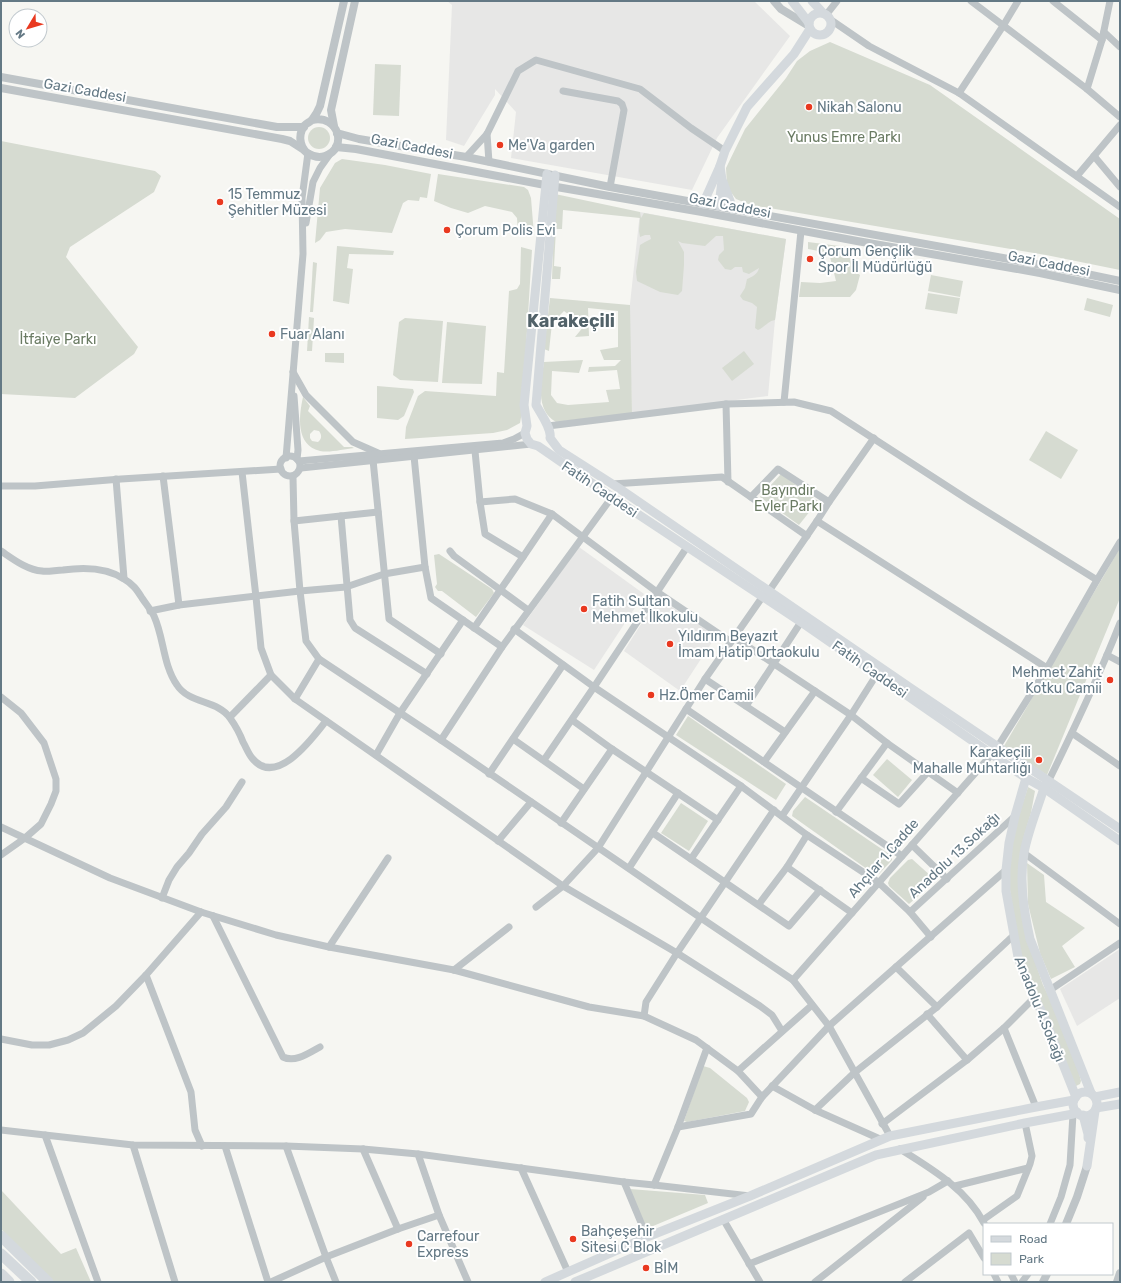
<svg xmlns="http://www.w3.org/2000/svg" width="1121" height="1283" font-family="Rubik,sans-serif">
	<rect width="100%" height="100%" fill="#f6f6f2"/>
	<g fill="#e7e7e6">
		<polygon points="447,1 754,1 790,36 717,138 692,190 511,158 516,112 495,89 495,95 464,146 446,140 452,5"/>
		<polygon points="640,212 786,239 775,320 768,396 632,413 629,313"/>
		<polygon points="579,547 644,594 594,670 523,625"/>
		<polygon points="657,599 660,599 716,636 680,691 624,651"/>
		<polygon points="1120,949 1120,998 1077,1026 1060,989"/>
	</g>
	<g fill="#d6dbd1" fill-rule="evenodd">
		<polygon points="830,42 930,85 1120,219 1120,270 1046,255 751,205 736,199 727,187 726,168 745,129 786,78 797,61 810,51"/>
		<polygon points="375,64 401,65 399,116 373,115"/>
		<circle cx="319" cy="138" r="11"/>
		<polygon points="1,141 155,171 161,176 154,192 70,247 66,257 138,347 134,354 75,398 1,394"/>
		<polygon points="342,159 385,165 431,174 427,198 420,197 419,201 408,200 403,203 392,233 345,229 326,232 320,240 315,243 320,188 335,163"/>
		<polygon points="438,174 524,187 528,190 531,198 534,235 518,233 517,218 512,212 485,206 468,213 451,208 434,201"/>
		<path d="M555 194 640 212 641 218 644 213 786 239 775 320C768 321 765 327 758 330L755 328 757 307 752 303 743 300 740 296 745 288 747 279C752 277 758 274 759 268L749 274 743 272 742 267H735L731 270 725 269 718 260 719 255 724 250 723 236H716L705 246 682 243 678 241 684 252V265L682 291 678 295 660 292 637 281 636 272 640 245 645 242 651 239 650 235H645L640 237 639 231 640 218 563 210 562 229H556L554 266 561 267 560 279H552Z"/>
		<polygon points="808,242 855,248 856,253 849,254 853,270 860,275 856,290 850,297 799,297 801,282 820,283 836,281 829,253 808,249"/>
		<polygon points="337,246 394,251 393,255 349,254 347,268 353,269 349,304 333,301"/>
		<polygon points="521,247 532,250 522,412 520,423 507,430 493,433 405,439 406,427 418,396 425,391 496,396 497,372 504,373 509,291 517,289 520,284"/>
		<polygon points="313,262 317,263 313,312 310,312"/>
		<polygon points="931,275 963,281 960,297 928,291"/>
		<polygon points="928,293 960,298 957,314 925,309"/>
		<path d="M550 298 630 305 632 413 556 422C535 410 541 382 544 362L583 360 579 373 552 371 551 395 557 403 568 405 609 402 606 390 620 389 617 370 588 372 589 367 615 366 621 360H604L600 350 618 347V311L588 308 589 336 575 337 584 326 564 311 552 323 549 351 544 349Z"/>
		<polygon points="1087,298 1113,305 1110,317 1084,310"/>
		<polygon points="309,317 314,318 312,351 307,351"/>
		<polygon points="405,318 443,321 438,382 400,380 393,375 399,322"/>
		<polygon points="447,322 486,326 482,384 442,383"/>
		<polygon points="744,351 754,364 732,381 722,368"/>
		<polygon points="325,353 344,353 344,363 325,362"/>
		<polygon points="377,386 413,389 414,392 404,416 398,420 377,418"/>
		<path d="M303 397 310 406 308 411 344 447H352L354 448C344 449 330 453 320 451 295 445 299 415 303 397ZM314 430 319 431C322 435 322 439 318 442L312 441 310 438V434Z"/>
		<polygon points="1046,431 1078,450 1061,479 1029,460"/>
		<polygon points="781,474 818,501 799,525 760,497"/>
		<polygon points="1120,548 1120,598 1047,775 1004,746"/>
		<polygon points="439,554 492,589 494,593 476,617 442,591 438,591 435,587 437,584 434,555"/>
		<polygon points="688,716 786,784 776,800 676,735"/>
		<polygon points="887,759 912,780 898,797 873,775"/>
		<polygon points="1028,787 1035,791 1031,813 1024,836 1029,944 1043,985 1070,1038 1081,1081 1080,1084 1076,1086 1028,978 1019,949 1008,877 1015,827"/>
		<polygon points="805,797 892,856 892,860 879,874 874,874 792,816 793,811"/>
		<polygon points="681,803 708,821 689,851 661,833"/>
		<polygon points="912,859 932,877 934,881 933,883 909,904 889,886 888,883 890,878 908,860"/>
		<polygon points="1027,863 1044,875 1046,902 1085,928 1062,946 1075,967 1051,979 1040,953 1028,904"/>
		<polygon points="703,1066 710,1068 747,1098 749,1102 745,1111 687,1122 684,1121"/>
		<polygon points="630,1189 705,1195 708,1203 646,1229"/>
		<polygon points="1,1190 61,1254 76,1248 91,1282 54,1282 1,1229"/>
	</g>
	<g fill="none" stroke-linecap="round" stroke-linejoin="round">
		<g stroke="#bec4c7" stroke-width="7">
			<polyline points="971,1 1087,89 1120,117"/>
			<polyline points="1053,1 1102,40"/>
			<polyline points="826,15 837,1"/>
			<polyline points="831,20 869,46 959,93 1120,207"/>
			<polyline points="1104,32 1120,47"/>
			<polyline points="1087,89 1102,40 1110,1"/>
			<polyline points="563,91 618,101 622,104 624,110 610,187"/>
			<polyline points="959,93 1003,26 1018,1"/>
			<polyline points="487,134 489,162"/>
			<polyline points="1094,156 1120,187"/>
			<polyline points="466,157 487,134 518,71 536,60 640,89 691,128 725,151"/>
			<polyline points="1077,176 1120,125"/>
			<polyline points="306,223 313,182 320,168 330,154"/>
			<polyline points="293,372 306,395 353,442 378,453"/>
			<polyline points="294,396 298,450 297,459"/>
			<polyline points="784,402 801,231"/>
			<polyline points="726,404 728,482"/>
			<polyline points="548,426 726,404 794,402 831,411 970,501 1097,580"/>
			<polyline points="475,451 480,502 515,499 552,514 657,592 731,642"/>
			<circle cx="290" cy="466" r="10"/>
			<polyline points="414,456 425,567 431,598 502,647"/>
			<polyline points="286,458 303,254 302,198 308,153"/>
			<polyline points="373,460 389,619 441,654"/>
			<polyline points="299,461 503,443 514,439 525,433"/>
			<polyline points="301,468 531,444"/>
			<polyline points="242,472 256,597 261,648 271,675 295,699 563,886 677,953 760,1006 772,1015 782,1031"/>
			<polyline points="163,476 179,605"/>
			<polyline points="293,477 294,521 300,591 306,641 319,659 441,740 701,918 793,980 829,1026 890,1136"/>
			<polyline points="116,479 124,578"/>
			<polyline points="612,484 722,477 807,536"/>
			<polyline points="1,486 35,486 121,479 281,469"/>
			<polyline points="751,497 778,469 829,502"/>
			<polyline points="341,516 350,620 355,628 427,674"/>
			<polyline points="294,521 378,512"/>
			<polyline points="817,521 1047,668"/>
			<path d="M1 551C13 559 27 570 42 571 48 572 56 570 63 570 84 567 106 567 124 579 133 584 137 590 142 598 146 604 151 610 154 616 164 638 163 665 177 685 189 704 218 700 230 718 235 725 240 734 243 742 246 747 248 753 252 758 276 788 312 739 326 721"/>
			<polyline points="450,551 454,556 528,610"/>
			<polyline points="523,557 552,514"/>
			<polyline points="769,591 817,521 829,502 874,438"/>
			<polyline points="150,611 179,605 300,591 346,587 384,574 425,567"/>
			<polyline points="474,628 523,557 485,534 480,502"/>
			<polyline points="514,629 594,687 741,786 807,835 878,882 910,912 931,937"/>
			<polyline points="735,638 851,715 887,743 958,793"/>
			<polyline points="1107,655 1120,662"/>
			<polyline points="705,679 785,732"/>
			<polyline points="1,697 21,713 44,743 56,779 56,791 51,804 41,824 25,838 1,855"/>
			<polyline points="295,699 319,659"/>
			<polyline points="746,706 801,622"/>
			<polyline points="686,709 902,856"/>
			<polyline points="230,717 271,675"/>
			<polyline points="572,720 612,749 718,820"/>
			<polyline points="1072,733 1120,766"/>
			<polyline points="513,739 584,789"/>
			<polyline points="441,740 502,647 612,497"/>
			<polyline points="998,746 1047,668 1097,580 1120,542"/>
			<polyline points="376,755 400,713 463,620"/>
			<polyline points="544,760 594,687 687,547"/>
			<polyline points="764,762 815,691"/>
			<polyline points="489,774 563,665"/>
			<polyline points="861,778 899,804 928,772"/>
			<path d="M1049 780C1074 729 1099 677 1120 623"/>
			<polyline points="836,812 887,743"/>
			<polyline points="782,816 851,715 877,674"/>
			<polyline points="561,823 612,749"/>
			<polyline points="1,827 110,878 201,912 276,935 329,947 454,970 589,1007 644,1016 696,1040 738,1071 762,1097"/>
			<polyline points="653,833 789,926 820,890"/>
			<polyline points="498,841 531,802"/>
			<polyline points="912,845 947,879"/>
			<polyline points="1024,853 1120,924"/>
			<polyline points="691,859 741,786"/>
			<polyline points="787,867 852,913"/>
			<polyline points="629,868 678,793"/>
			<polyline points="162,898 169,880 177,867 189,853 202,834 226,807 242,782"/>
			<polyline points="759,904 787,867 807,835"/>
			<polyline points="536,907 563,886 598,848 705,679 763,596"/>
			<polyline points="910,912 1015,816"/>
			<path d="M213 916 283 1057C295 1063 309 1053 320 1047"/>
			<polyline points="329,947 388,858"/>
			<polyline points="896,967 937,1007"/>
			<polyline points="454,970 509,927"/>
			<polyline points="146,975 191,1092 195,1130 202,1146"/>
			<polyline points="793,980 992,754"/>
			<polyline points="1050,990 1120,943"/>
			<polyline points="927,1014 967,1060"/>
			<polyline points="644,1016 646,1002 677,953 774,810"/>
			<polyline points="1004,1028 1036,1107"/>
			<polyline points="1,1039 32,1045 49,1045 68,1040 83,1033 116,1006 146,975 201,912"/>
			<polyline points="738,1071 812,1005"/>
			<polyline points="772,1086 815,1110 880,1139"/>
			<polyline points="815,1110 854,1073 937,1007 1013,936"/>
			<polyline points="882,1124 967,1060 1004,1028 1034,998"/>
			<polyline points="678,1127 751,1114 762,1097 829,1026 1006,870"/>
			<polyline points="1,1130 133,1145 286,1146 363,1149 418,1154 624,1182 654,1185 750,1196"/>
			<polyline points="45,1135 98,1282"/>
			<polyline points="133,1145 175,1282"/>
			<polyline points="225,1146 268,1282"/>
			<polyline points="286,1146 326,1257 336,1282"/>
			<polyline points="363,1149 398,1229"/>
			<path d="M900 1149C932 1169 966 1189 984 1223"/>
			<polyline points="418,1154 439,1215 468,1282"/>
			<polyline points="521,1168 568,1272"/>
			<polyline points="624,1182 647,1237"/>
			<polyline points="654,1185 678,1127 707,1048"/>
			<polyline points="955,1186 1028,1168"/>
			<polyline points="723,1219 760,1282"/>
			<polyline points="983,1220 1017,1196 1030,1164 1032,1156 1025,1123"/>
			<polyline points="1050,1224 1061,1197 1070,1165 1073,1114"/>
			<polyline points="749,1264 929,1192 948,1181"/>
			<polyline points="994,1274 998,1282"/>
			<polyline points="1011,1274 1015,1282"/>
			<polyline points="271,1282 326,1257 398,1229 439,1215"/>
			<polyline points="815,1282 923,1197"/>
			<polyline points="905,1282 969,1233 984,1258"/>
			<polyline points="1022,1282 1028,1274"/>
		</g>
		<g stroke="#bec4c7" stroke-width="8">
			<polyline points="774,1 781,9 809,26"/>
			<polyline points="1,77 277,127 304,127"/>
			<polyline points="1,88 282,139 290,141 304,150"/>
			<path d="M312 120C339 114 348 149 325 156 319 158 312 156 307 153 299 146 298 133 305 125 307 123 310 122 312 120 315 116 318 111 320 106L344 1"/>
			<polyline points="334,126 331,110 355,1"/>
			<polyline points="337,133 359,139 466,157 610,187 1053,267 1120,281"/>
			<polyline points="336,147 356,149 545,185 702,212 857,241 1040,273 1120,290"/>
			<polyline points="1066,1224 1077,1197 1087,1166"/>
			<polyline points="1043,1282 1047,1274"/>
			<polyline points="1117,1282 1120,1273"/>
		</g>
		<g stroke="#d4d9dd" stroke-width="9">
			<polyline points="792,1 809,23"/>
			<polyline points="812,1 823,13"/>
			<circle cx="820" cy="24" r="11"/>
			<polyline points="547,174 524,405 527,426 525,433 527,439 531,444 538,446 612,497 801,622 1026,778 1044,788 1120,841"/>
			<path d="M555 175 536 405C541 414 552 429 550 438L559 450 617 487 912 689 1120 829"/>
			<polyline points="723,182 733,209"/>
			<polyline points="703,204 720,166 725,151 747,107 794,54 810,29"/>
			<polyline points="719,206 722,180 720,166"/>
			<polyline points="1026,778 1015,816 1009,843 1006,870 1006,891 1018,957 1025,977 1045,1019 1076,1097"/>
			<path d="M1046 785 1044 788C1037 810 1028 831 1024 853 1019 882 1024 911 1030 939L1091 1093"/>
			<circle cx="1085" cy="1104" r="12"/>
			<polyline points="1095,1097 1120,1092"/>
			<polyline points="1096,1108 1120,1104"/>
			<polyline points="1083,1115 1088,1134 1088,1138"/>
			<polyline points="1087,1166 1095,1111"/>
			<polyline points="545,1282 647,1237 750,1196 890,1136 1036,1107 1074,1100"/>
			<polyline points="575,1282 876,1155 1025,1123 1073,1114 1077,1112"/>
		</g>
		<g stroke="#d4d9dd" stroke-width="11">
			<polyline points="1,1236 48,1282"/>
			<polyline points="1,1254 31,1282"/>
			<polyline points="1,1274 9,1282"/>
		</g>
	</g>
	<g fill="#e93920" stroke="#fff" stroke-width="1.5">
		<circle cx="809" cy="107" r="4"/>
		<circle cx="500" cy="145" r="4"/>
		<circle cx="220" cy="202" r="4"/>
		<circle cx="447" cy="230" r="4"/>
		<circle cx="810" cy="259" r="4"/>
		<circle cx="272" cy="334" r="4"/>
		<circle cx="584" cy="609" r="4"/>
		<circle cx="670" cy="644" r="4"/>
		<circle cx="1110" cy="680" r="4"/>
		<circle cx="651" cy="695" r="4"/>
		<circle cx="1039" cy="760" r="4"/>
		<circle cx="573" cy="1239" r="4"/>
		<circle cx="409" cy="1244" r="4"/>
		<circle cx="646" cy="1268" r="4"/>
	</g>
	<g text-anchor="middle" stroke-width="4" stroke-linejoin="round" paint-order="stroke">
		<g font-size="14" fill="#647985" stroke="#fff">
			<text transform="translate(85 90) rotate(10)" y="5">Gazi Caddesi</text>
			<text transform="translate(412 146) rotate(11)" y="5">Gazi Caddesi</text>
			<text transform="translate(730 205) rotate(11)" y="5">Gazi Caddesi</text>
			<text transform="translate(1049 263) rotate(11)" y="5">Gazi Caddesi</text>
			<text transform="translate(600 489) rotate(34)" y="5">Fatih Caddesi</text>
			<text transform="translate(870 669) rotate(35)" y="5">Fatih Caddesi</text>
			<text transform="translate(954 855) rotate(-43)" y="5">Anadolu 13.Sokağı</text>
			<text transform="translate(883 858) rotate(-49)" y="5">Ahçılar 1.Cadde</text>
			<text transform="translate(1040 1009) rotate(68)" y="5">Anadolu 4.Sokağı</text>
		</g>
		<g font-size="14" fill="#647985" stroke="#fff" text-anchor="start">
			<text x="817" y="112">Nikah Salonu</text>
			<text x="508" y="150">Me'Va garden</text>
			<text x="228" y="199">15 Temmuz<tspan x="228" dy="16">Şehitler Müzesi</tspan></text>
			<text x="455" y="235">Çorum Polis Evi</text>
			<text x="818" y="256">Çorum Gençlik<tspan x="818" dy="16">Spor İl Müdürlüğü</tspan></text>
			<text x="280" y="339">Fuar Alanı</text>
			<text x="592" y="606">Fatih Sultan<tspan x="592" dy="16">Mehmet İlkokulu</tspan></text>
			<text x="678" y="641">Yıldırım Beyazıt<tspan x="678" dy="16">İmam Hatip Ortaokulu</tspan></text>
			<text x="1102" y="677" text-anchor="end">Mehmet Zahit<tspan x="1102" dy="16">Kotku Camii</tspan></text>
			<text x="659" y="700">Hz.Ömer Camii</text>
			<text x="1031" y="757" text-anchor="end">Karakeçili<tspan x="1031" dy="16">Mahalle Muhtarlığı</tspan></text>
			<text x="581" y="1236">Bahçeşehir<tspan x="581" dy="16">Sitesi C Blok</tspan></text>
			<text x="417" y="1241">Carrefour<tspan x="417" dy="16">Express</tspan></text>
			<text x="654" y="1273">BİM</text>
		</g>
		<g font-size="14" fill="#6a7b63" stroke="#fff">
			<text x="844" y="142">Yunus Emre Parkı</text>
			<text x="58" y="344">İtfaiye Parkı</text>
			<text x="788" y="495">Bayındır<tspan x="788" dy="16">Evler Parkı</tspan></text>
		</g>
		<g font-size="18" font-weight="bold" fill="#526269" stroke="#fff">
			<text x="571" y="327">Karakeçili</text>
		</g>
	</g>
	<rect width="1121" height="1283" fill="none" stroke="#647985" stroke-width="4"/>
	<rect x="983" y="1223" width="130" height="52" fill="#ffffff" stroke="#c1c9ce"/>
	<rect x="991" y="1236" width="20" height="6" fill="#d4d9dd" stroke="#c1c9ce"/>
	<text x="1019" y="1243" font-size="12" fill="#647985">Road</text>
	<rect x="991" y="1253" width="20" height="12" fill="#d6dbd1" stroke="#c1c9ce"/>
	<text x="1019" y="1263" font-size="12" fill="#647985">Park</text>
	<g transform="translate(28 28) rotate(232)"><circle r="19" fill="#ffffff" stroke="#c1c9ce"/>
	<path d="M0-3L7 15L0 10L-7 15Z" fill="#e93920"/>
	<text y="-6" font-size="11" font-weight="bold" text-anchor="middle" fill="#647985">N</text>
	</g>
</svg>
